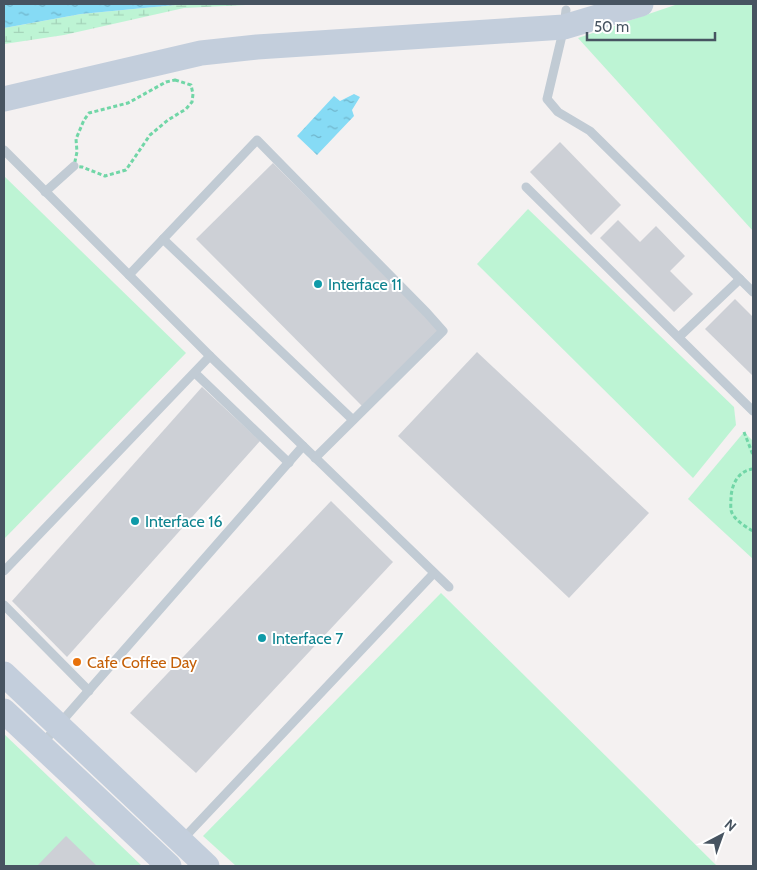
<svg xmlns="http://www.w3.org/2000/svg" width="757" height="870" font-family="Cabin,sans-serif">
	<defs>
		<pattern id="wetland-marsh" width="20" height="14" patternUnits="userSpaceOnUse" patternTransform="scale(1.25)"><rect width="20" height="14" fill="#bdf4d4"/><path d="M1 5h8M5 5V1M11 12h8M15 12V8" fill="none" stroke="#a4d3b9"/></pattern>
		<pattern id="water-ripples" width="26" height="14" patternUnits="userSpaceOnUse" patternTransform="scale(1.25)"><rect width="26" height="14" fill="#86dbf5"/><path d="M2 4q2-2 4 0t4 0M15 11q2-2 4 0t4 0" fill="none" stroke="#6fb4ca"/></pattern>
	</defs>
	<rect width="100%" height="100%" fill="#f4f1f1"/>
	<g fill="#bdf4d4">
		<polygon points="678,4 753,4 753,231 578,38"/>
		<polygon points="4,176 186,353 4,539"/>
		<polygon points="528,209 734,407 736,425 693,478 477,264"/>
		<polygon points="744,432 753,441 753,559 688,499"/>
		<polygon points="441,593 717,866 236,866 203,836"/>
		<polygon points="4,734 142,866 4,866"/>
	</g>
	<polygon fill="url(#wetland-marsh)" points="186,4 266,4 184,8 64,35 4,44 4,28 81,14"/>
	<g fill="url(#water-ripples)">
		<polygon points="4,4 186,4 81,14 4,28"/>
		<polygon points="354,94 360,97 352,110 354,116 317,155 297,136 334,96 340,101"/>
	</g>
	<g fill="#cdd0d6">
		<polygon points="560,142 621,205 591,235 530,172"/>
		<polygon points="273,163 439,330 362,406 196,239"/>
		<polygon points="618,220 640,242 656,226 685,256 670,271 693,294 674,312 600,238"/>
		<polygon points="735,299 753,317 753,376 705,329"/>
		<polygon points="477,352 649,513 569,598 398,436"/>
		<polygon points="202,387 260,441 67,657 12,601"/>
		<polygon points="331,501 393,562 196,773 130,713"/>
		<polygon points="66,836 97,866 37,866"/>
	</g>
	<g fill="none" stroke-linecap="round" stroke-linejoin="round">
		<g stroke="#71d6a7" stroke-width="3" stroke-dasharray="4 2.5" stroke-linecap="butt">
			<polygon points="175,80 191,85 193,94 192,102 186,109 168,120 150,135 126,170 105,176 82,167 74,166 77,152 76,139 84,120 89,113 128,103 166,82"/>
			<polyline points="744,432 753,455"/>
			<path d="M753 469C738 471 732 484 731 497 731 502 730 509 732 513 736 521 746 527 753 531"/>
		</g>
		<g stroke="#c1cbd4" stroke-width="9">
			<polyline points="566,10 564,27 547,99 558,112 590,131 753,292"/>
			<polyline points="4,150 210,356 449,587"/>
			<polyline points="526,187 753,411"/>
			<polyline points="45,192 74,166"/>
			<polyline points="163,239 353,420"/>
			<polyline points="129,275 257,140 427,313 443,331 315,458"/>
			<polyline points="679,337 740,279"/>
			<polyline points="195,373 289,463"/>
			<polyline points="4,571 210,356"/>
			<polyline points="4,605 89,691"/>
			<polyline points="41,745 303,446"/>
			<polyline points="182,840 434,573"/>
		</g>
		<g stroke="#c3cedc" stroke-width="25">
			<polyline points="4,99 201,53 257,47 564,27 641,4"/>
			<polyline points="4,674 207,866"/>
			<polyline points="4,711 169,866"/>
		</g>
	</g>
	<g fill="#0f9aa8" stroke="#fff" stroke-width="2">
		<circle cx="318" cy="284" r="5"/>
		<circle cx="135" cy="521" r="5"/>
		<circle cx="262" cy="638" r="5"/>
	</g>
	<circle fill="#e8710a" stroke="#fff" stroke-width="2" cx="77" cy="662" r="5"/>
	<g text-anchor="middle" stroke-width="4" stroke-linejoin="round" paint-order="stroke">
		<g font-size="16" fill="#0d838f" stroke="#fff" text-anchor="start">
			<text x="328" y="290">Interface 11</text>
			<text x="145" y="527">Interface 16</text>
			<text x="272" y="644">Interface 7</text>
		</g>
		<g font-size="16" fill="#c56008" stroke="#fff" text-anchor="start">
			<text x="87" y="668">Cafe Coffee Day</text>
		</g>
	</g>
	<rect width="757" height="870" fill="none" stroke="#475461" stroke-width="10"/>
	<g transform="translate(722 835) rotate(41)" stroke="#ffffff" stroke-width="4" paint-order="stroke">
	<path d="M0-4L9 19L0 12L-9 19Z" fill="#475461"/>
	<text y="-8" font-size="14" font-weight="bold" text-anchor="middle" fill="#475461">N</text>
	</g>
	<path d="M587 32v8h128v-8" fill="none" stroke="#475461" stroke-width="2.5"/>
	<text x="594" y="32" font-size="15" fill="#475461" stroke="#ffffff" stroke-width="4" paint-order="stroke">50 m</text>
</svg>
